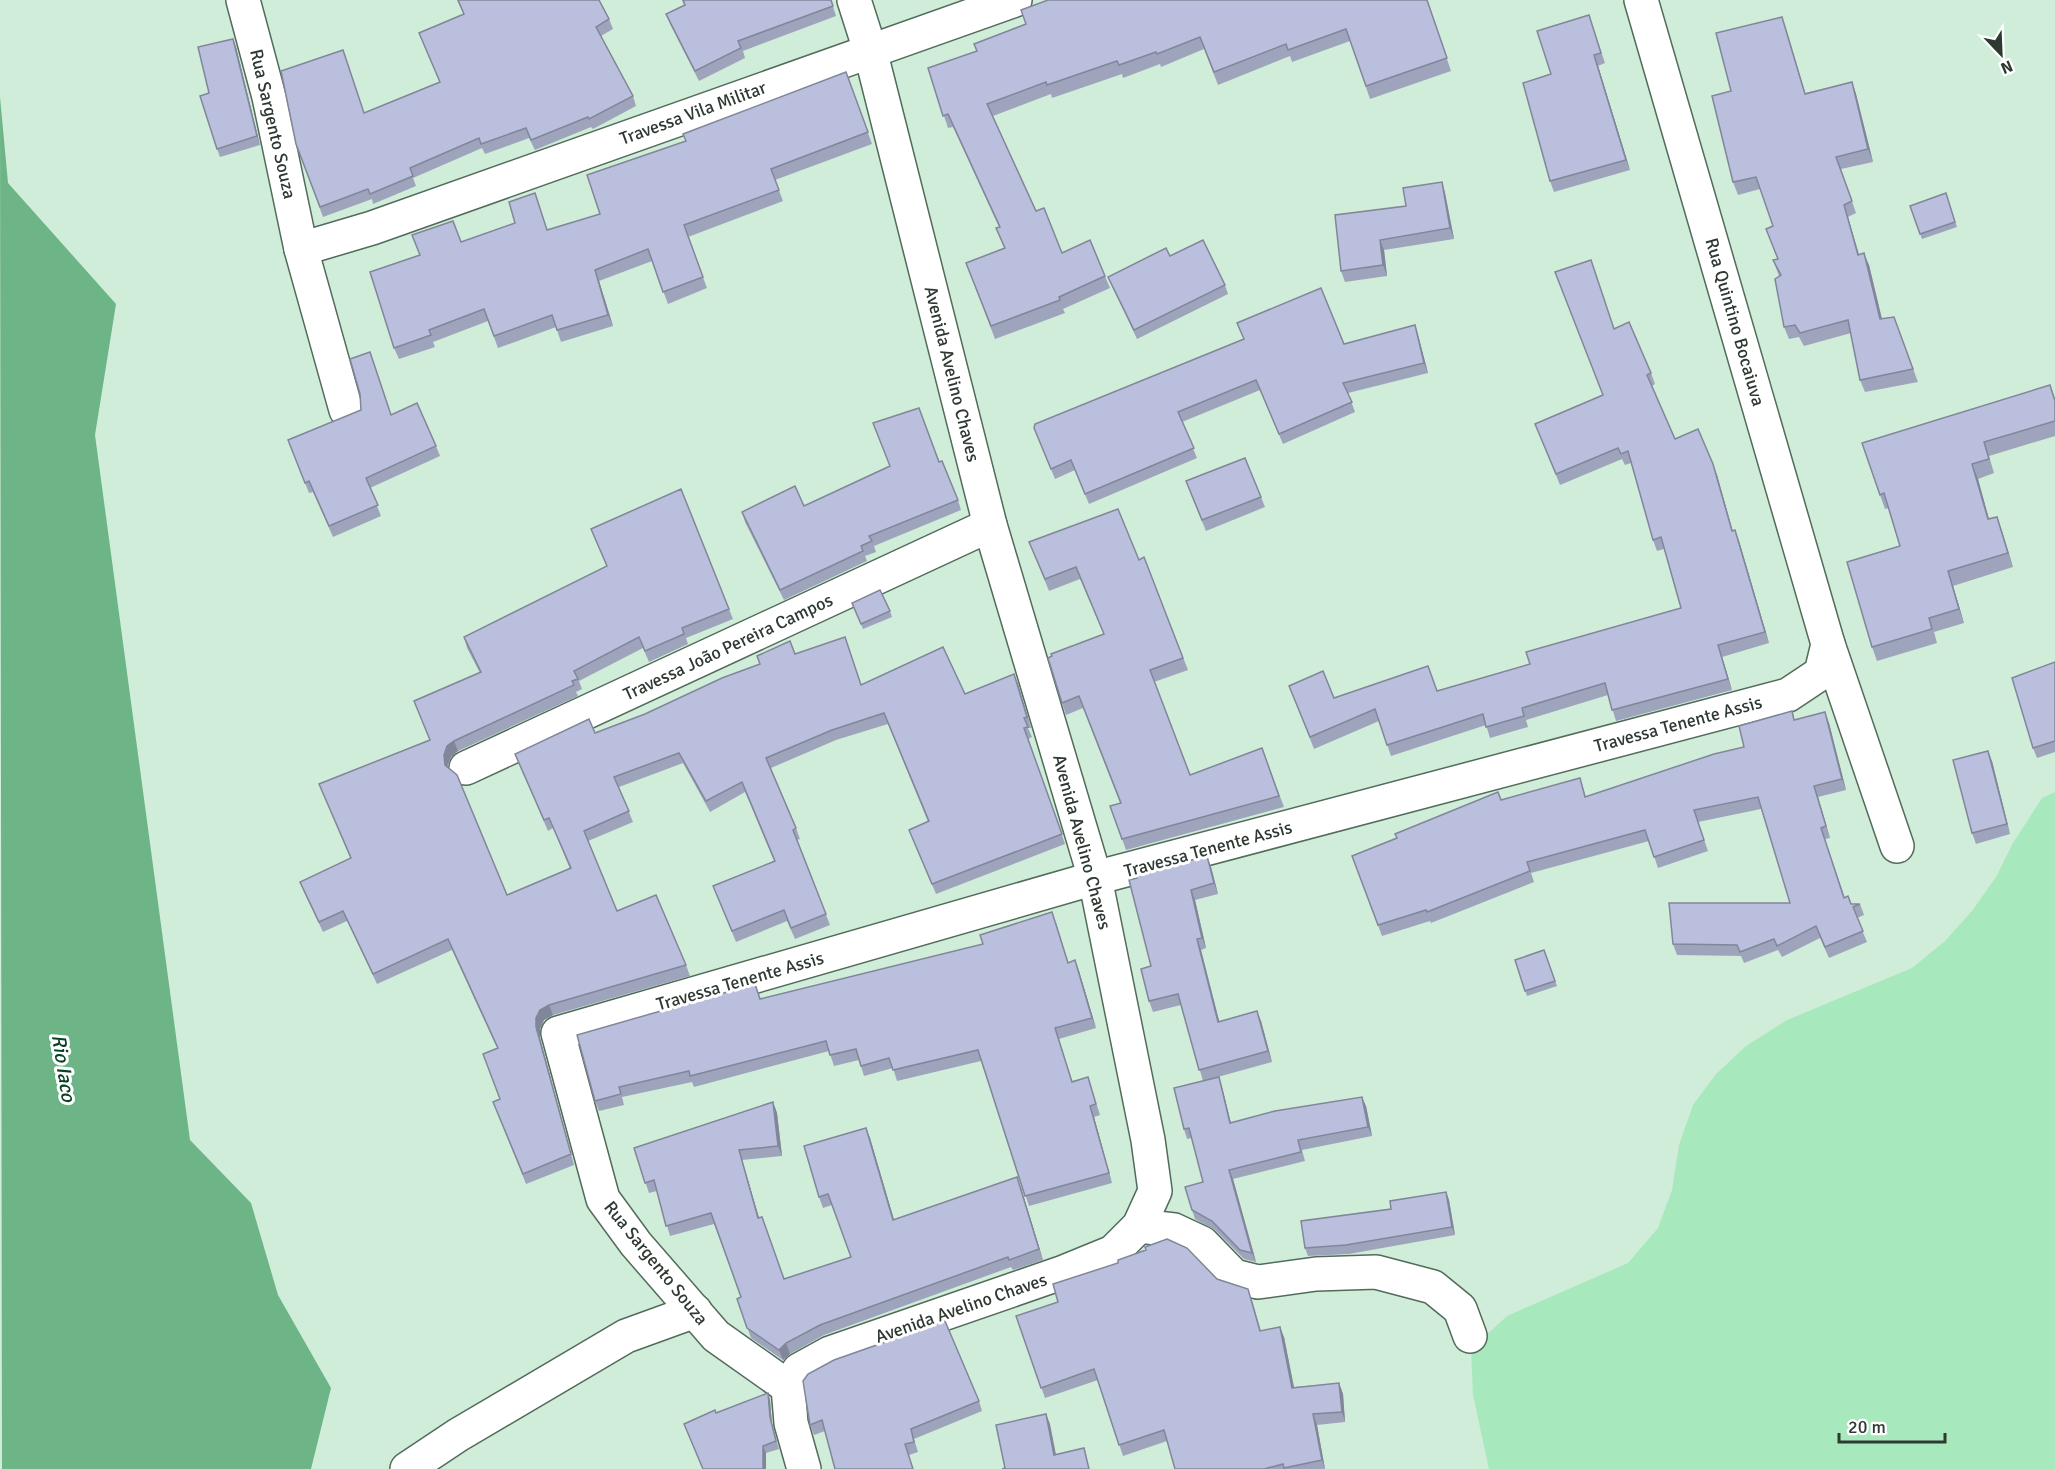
<svg xmlns="http://www.w3.org/2000/svg" width="2055" height="1469" font-family="Signika,sans-serif">
	<rect width="100%" height="100%" fill="#d0edd9"/>
	<polygon fill="#a8e8bd" points="2055,792 2055,1469 1489,1469 1473,1395 1471,1349 1507,1316 1628,1263 1658,1228 1672,1190 1679,1145 1693,1105 1716,1074 1746,1046 1787,1020 1912,968 1945,941 1972,911 1996,877 2013,843 2042,798"/>
	<polygon fill="#6db486" points="0,97 8,183 116,304 95,435 190,1140 251,1203 278,1295 331,1388 311,1469 2,1469"/>
	<g fill="none" stroke-linecap="round" stroke-linejoin="round">
		<defs>
			<g id="minor">
				<polyline points="243,0 269,97 301,249 346,410"/>
				<polyline points="301,249 372,228 1015,0"/>
				<polyline points="1828,644 1897,846"/>
				<polyline points="466,768 990,525"/>
				<polyline points="1139,1226 1174,1230 1202,1243 1234,1276 1258,1282 1316,1274 1376,1272 1433,1287 1460,1309 1470,1336"/>
				<polyline points="788,1387 716,1336 636,1244 603,1199 558,1033 1095,878 1788,695 1821,673 1828,644 1641,0"/>
				<polyline points="407,1469 458,1435 626,1336 695,1311"/>
				<polyline points="804,1469 791,1423 788,1387 799,1370 830,1353 1064,1272 1113,1252 1139,1226 1155,1191 1148,1140 1095,878 990,525 870,50 854,0"/>
			</g>
		</defs>
		<use href="#minor" stroke="#526b5a" stroke-width="36"/>
		<use href="#minor" stroke="#fff" stroke-width="33"/>
	</g>
	<g fill="#9fa4bd">
		<polygon points="457,0 599,0 609,19 613,29 601,36 633,96 636,106 593,129 591,127 535,150 529,138 485,154 482,148 413,178 416,186 373,204 372,199 323,217 296,144 364,113 440,83 419,33 464,15"/>
		<polygon points="682,0 831,0 836,16 743,51 745,58 699,81 670,24 666,14 684,5"/>
		<polygon points="1427,0 1451,71 1370,99 1350,41 1292,62 1290,56 1218,85 1204,49 1161,67 1160,64 1123,78 1122,74 1052,98 1051,94 993,116 1036,211 1062,253 1105,276 1110,288 1063,309 1065,313 995,339 966,263 1004,248 996,228 999,227 953,127 948,128 928,68"/>
		<polygon points="1589,15 1605,63 1598,66 1630,170 1554,192 1550,181 1551,74"/>
		<polygon points="1782,17 1805,93 1852,82 1856,94 1873,162 1841,169 1856,213 1848,217 1859,254 1869,265 1882,319 1894,317 1918,382 1865,392 1860,380 1851,333 1804,346 1799,337 1789,339 1784,327 1779,276 1773,260 1778,259 1766,229 1773,226 1760,189 1738,195 1733,182 1731,91"/>
		<polygon points="233,39 236,47 260,145 220,157 217,149 209,93"/>
		<polygon points="846,72 872,144 775,180 783,201 688,237 707,288 668,304 652,261 599,281 613,326 561,342 556,327 498,348 488,321 433,342 435,347 399,359 394,348 461,242 515,223 548,230 600,214 686,141"/>
		<polygon points="1442,182 1445,193 1454,239 1384,250 1387,276 1345,282 1341,271"/>
		<polygon points="1946,193 1957,227 1922,239 1910,206"/>
		<polygon points="1170,256 1225,285 1228,294 1137,339 1112,286 1108,277"/>
		<polygon points="1415,325 1418,335 1428,373 1348,393 1355,412 1283,444 1260,390 1182,422 1197,458 1089,504 1075,470 1055,479 1034,428"/>
		<polygon points="1614,329 1651,373 1655,384 1652,386 1675,439 1717,475 1732,531 1739,541 1769,643 1722,657 1732,690 1616,721 1608,695 1526,720 1528,727 1490,738 1486,725 1391,756 1379,721 1314,749 1289,686 1334,698 1437,691 1530,664 1681,608 1664,549 1657,551 1653,540 1631,463 1625,465 1622,459 1560,485 1535,424 1603,395"/>
		<polygon points="2050,385 2055,398 2055,436 1989,456 1994,473 1978,479 1989,519 1997,517 2013,567 1953,586 1964,623 1934,632 1937,643 1877,661 1872,647 1900,546 1889,508 1885,509 1880,495"/>
		<polygon points="392,415 436,446 440,456 370,488 381,516 333,537 313,492 309,493 288,440"/>
		<polygon points="939,462 958,500 961,510 874,546 876,552 865,556 867,561 784,600 745,522 742,512 804,506"/>
		<polygon points="1190,492 1261,497 1265,507 1206,531"/>
		<polygon points="591,529 729,609 733,619 686,638 688,644 649,662 643,648 579,681 582,689 576,692 578,696 458,751 451,757 448,767 507,895 570,869 553,828 548,831 515,754 595,733 645,714 760,664 757,656 795,654 861,684 965,694 1018,684 1031,728 1028,728 1032,737 1028,739 1065,844 936,894 909,830 928,822 888,724 836,740 771,768 796,828 800,839 797,840 830,925 795,939 787,921 736,942 717,896 774,861 745,792 710,812 683,763 619,787 633,822 588,841 617,911 686,965 690,976 553,1015 544,1020 540,1029 540,1038 574,1165 526,1184 497,1112 500,1099 497,1048 452,950 377,984 347,921 323,932 304,892 300,882 351,859 319,784 430,740 480,673 467,648 464,637 607,566"/>
		<polygon points="1029,542 1139,560 1144,557 1188,670 1154,682 1190,775 1262,748 1284,807 1126,850 1110,806 1120,803 1083,708 1066,715 1062,703 1104,634 1080,579 1049,591"/>
		<polygon points="852,603 890,611 892,617 863,629"/>
		<polygon points="2055,662 2055,752 2037,758 2033,748"/>
		<polygon points="1795,719 1829,723 1846,790 1818,797 1830,838 1825,839 1845,898 1851,904 1860,904 1864,915 1857,918 1867,942 1829,958 1820,938 1782,957 1778,950 1744,963 1741,956 1677,955 1673,944 1790,903 1761,809 1698,822 1708,851 1658,868 1649,841 1531,873 1534,882 1431,923 1430,921 1382,936 1352,856 1501,800 1580,778 1586,797 1744,747"/>
		<polygon points="1992,761 2010,834 1976,844 1972,833"/>
		<polygon points="1211,867 1218,894 1195,900 1206,948 1201,950 1219,1021 1261,1021 1272,1062 1203,1081 1181,1005 1153,1012 1149,1001 1151,966 1129,880"/>
		<polygon points="1056,922 1068,962 1079,971 1096,1028 1059,1039 1072,1081 1088,1077 1100,1115 1094,1117 1112,1183 1029,1206 981,1061 897,1081 893,1068 864,1076 859,1060 834,1066 829,1051 694,1087 692,1082 622,1097 624,1105 599,1111 595,1101 760,999 983,944"/>
		<polygon points="1544,950 1557,986 1527,996 1515,960"/>
		<polygon points="1219,1077 1222,1087 1231,1123 1366,1106 1372,1136 1302,1150 1305,1161 1233,1179 1256,1262 1244,1259 1215,1230 1195,1219 1192,1210 1203,1182 1192,1138 1187,1139 1184,1129"/>
		<polygon points="773,1102 777,1113 782,1156 742,1160 759,1218 784,1279 851,1257 832,1205 823,1208 819,1197 870,1138 894,1220 1021,1188 1043,1260 1013,1270 1011,1267 824,1335 790,1354 783,1360 751,1338 737,1299 741,1297 714,1224 670,1236 657,1191 649,1193 634,1148"/>
		<polygon points="1446,1192 1449,1200 1455,1235 1349,1254 1308,1256 1305,1248"/>
		<polygon points="1217,1279 1252,1300 1261,1331 1284,1337 1294,1387 1339,1383 1343,1394 1345,1422 1317,1425 1325,1469 1175,1469 1167,1441 1123,1456 1098,1380 1045,1398 1016,1316"/>
		<polygon points="803,1381 979,1401 982,1411 914,1439 918,1452 909,1455 825,1431 814,1435 810,1425"/>
		<polygon points="768,1393 770,1400 772,1425 779,1449 766,1453 766,1469 703,1469 716,1413"/>
	</g>
	<g fill="#82869a">
		<polygon points="1782,17 1786,29 1809,106 1805,94"/>
		<polygon points="233,39 236,47 260,145 257,136"/>
		<polygon points="1594,55 1598,66 1630,170 1626,160"/>
		<polygon points="1852,82 1856,94 1873,162 1868,149"/>
		<polygon points="1442,182 1445,193 1454,239 1450,228"/>
		<polygon points="1844,205 1848,217 1862,267 1858,255"/>
		<polygon points="1380,240 1384,250 1387,276 1383,265"/>
		<polygon points="1864,253 1869,265 1885,332 1880,319"/>
		<polygon points="595,270 599,281 613,326 608,315"/>
		<polygon points="1415,325 1418,335 1428,373 1424,363"/>
		<polygon points="1713,464 1717,475 1736,542 1732,531"/>
		<polygon points="1972,464 1978,479 1993,534 1988,519"/>
		<polygon points="1997,517 2002,531 2013,567 2008,553"/>
		<polygon points="1735,530 1739,541 1769,643 1765,632"/>
		<polygon points="1948,571 1953,586 1964,623 1959,609"/>
		<polygon points="1718,645 1722,657 1732,690 1728,679"/>
		<polygon points="1014,674 1018,684 1031,728 1027,717"/>
		<polygon points="1825,712 1829,723 1846,790 1842,779"/>
		<polygon points="454,741 458,751 451,757 447,766 449,775 445,765 444,755 447,746"/>
		<polygon points="1988,751 1992,761 2010,834 2007,824"/>
		<polygon points="1814,786 1818,797 1830,838 1826,826"/>
		<polygon points="1207,856 1211,867 1218,894 1214,883"/>
		<polygon points="1191,890 1195,900 1206,948 1202,938"/>
		<polygon points="1197,939 1201,950 1222,1032 1218,1022"/>
		<polygon points="1075,960 1079,971 1096,1028 1092,1018"/>
		<polygon points="549,1005 553,1015 544,1020 540,1029 540,1038 574,1165 571,1154 536,1027 536,1018 540,1010"/>
		<polygon points="1257,1011 1261,1021 1272,1062 1268,1051"/>
		<polygon points="1219,1077 1222,1087 1233,1132 1230,1123"/>
		<polygon points="1362,1097 1366,1106 1372,1136 1368,1127"/>
		<polygon points="773,1102 777,1113 782,1156 778,1146"/>
		<polygon points="1090,1106 1094,1117 1112,1183 1109,1173"/>
		<polygon points="866,1128 870,1138 897,1230 893,1220"/>
		<polygon points="739,1150 742,1160 762,1228 758,1218"/>
		<polygon points="1229,1170 1233,1179 1256,1262 1252,1253"/>
		<polygon points="1017,1177 1021,1188 1043,1260 1039,1249"/>
		<polygon points="1446,1192 1449,1200 1455,1235 1452,1227"/>
		<polygon points="1280,1327 1284,1337 1296,1398 1292,1388"/>
		<polygon points="786,1343 790,1354 783,1360 779,1350"/>
		<polygon points="1339,1383 1343,1394 1345,1422 1342,1412"/>
		<polygon points="768,1393 770,1400 772,1425 779,1449 770,1417"/>
		<polygon points="1046,1414 1050,1424 1058,1465 1054,1455"/>
		<polygon points="1313,1414 1317,1425 1325,1469 1322,1460"/>
		<polygon points="763,1446 766,1453 766,1469 763,1469"/>
	</g>
	<g fill="#b9bfdc" stroke="#82869a" stroke-width="1.5">
		<polygon points="458,0 599,0 609,19 596,27 633,96 589,119 588,117 531,140 526,128 481,144 479,138 410,168 413,176 370,194 368,189 320,207 296,144 281,71 343,50 364,113 440,82 419,33 464,14"/>
		<polygon points="683,0 831,0 833,6 738,41 741,48 695,71 666,14 685,5"/>
		<polygon points="1048,0 1427,0 1447,58 1366,86 1346,29 1288,50 1286,44 1214,72 1200,37 1157,54 1156,52 1119,65 1117,61 1047,85 1046,82 987,104 1036,211 1044,208 1062,253 1090,240 1105,276 1059,297 1060,300 991,326 966,263 1005,248 996,228 1000,227 948,114 943,116 928,68 977,51 974,44 1026,24 1021,10"/>
		<polygon points="1589,15 1601,53 1594,55 1626,160 1550,181 1523,83 1551,74 1537,31"/>
		<polygon points="1782,17 1805,94 1852,82 1868,149 1836,157 1852,201 1844,205 1858,255 1864,253 1880,319 1894,317 1913,369 1860,380 1848,320 1800,333 1795,325 1784,327 1775,279 1781,275 1773,260 1778,259 1766,229 1773,226 1756,177 1733,182 1712,96 1731,91 1716,33"/>
		<polygon points="233,39 257,136 217,149 200,96 209,93 198,47"/>
		<polygon points="846,72 868,132 771,169 779,190 684,225 703,277 663,292 648,249 595,270 608,315 557,330 552,315 494,336 484,309 429,330 431,335 394,348 370,272 420,255 412,235 453,221 461,242 515,223 509,202 535,193 547,230 600,214 587,175 686,141 683,134"/>
		<polygon points="1442,182 1450,228 1380,240 1383,265 1341,271 1335,215 1406,206 1403,188"/>
		<polygon points="1946,193 1955,222 1920,234 1910,206"/>
		<polygon points="1203,240 1225,285 1134,330 1108,277 1166,248 1170,256"/>
		<polygon points="1591,260 1614,329 1629,322 1651,373 1647,375 1675,439 1698,429 1713,464 1732,531 1735,530 1765,632 1718,645 1728,679 1612,710 1605,683 1522,708 1524,716 1486,727 1483,714 1387,745 1375,709 1310,737 1289,686 1323,671 1334,698 1428,666 1437,691 1530,664 1526,652 1681,608 1661,537 1653,540 1628,451 1621,454 1618,448 1556,474 1535,424 1603,395 1555,272"/>
		<polygon points="1321,288 1344,344 1415,325 1424,363 1343,383 1352,402 1279,434 1256,380 1178,412 1194,448 1085,494 1071,460 1051,469 1034,428 1035,424 1244,339 1237,323"/>
		<polygon points="370,352 391,415 417,403 436,446 366,478 378,505 329,526 309,481 305,483 288,440 361,410 360,394 350,359"/>
		<polygon points="2050,385 2055,401 2055,421 1984,442 1989,459 1972,464 1988,519 1997,517 2008,553 1948,571 1959,609 1929,618 1932,629 1872,647 1847,562 1900,546 1884,493 1880,495 1862,443"/>
		<polygon points="919,408 939,462 942,461 958,500 869,536 872,541 861,546 863,551 780,590 742,512 795,486 804,506 890,466 873,423"/>
		<polygon points="1245,458 1261,497 1202,520 1186,481"/>
		<polygon points="681,489 729,609 682,628 684,634 645,651 639,637 574,671 578,679 572,681 574,685 454,741 447,746 444,755 445,765 457,775 507,895 571,868 549,818 544,820 515,754 589,719 595,733 645,714 722,678 760,664 757,656 790,641 795,654 845,637 861,685 943,647 965,694 1014,674 1027,717 1024,718 1028,727 1024,728 1062,834 932,884 909,830 929,821 884,713 832,730 766,758 796,828 793,830 826,914 791,928 784,910 732,931 713,886 775,861 742,782 706,801 679,753 614,777 629,811 584,831 617,911 656,895 686,965 549,1005 540,1010 536,1018 536,1027 571,1154 523,1174 493,1102 500,1099 483,1054 498,1048 448,939 373,974 343,911 319,922 300,882 351,858 319,784 430,740 414,701 481,672 464,637 607,566 591,529"/>
		<polygon points="1118,509 1139,560 1144,557 1183,658 1150,670 1190,775 1262,748 1279,796 1122,839 1110,806 1121,803 1079,696 1062,703 1048,658 1052,656 1051,654 1104,634 1076,567 1045,579 1029,542"/>
		<polygon points="880,590 890,611 861,624 852,603"/>
		<polygon points="2055,662 2055,741 2033,748 2012,678"/>
		<polygon points="1792,711 1794,720 1825,712 1842,779 1814,786 1826,826 1821,828 1844,898 1848,896 1851,904 1860,904 1853,907 1863,931 1825,947 1816,926 1777,946 1774,939 1740,952 1737,945 1673,944 1669,903 1790,903 1758,797 1694,810 1704,840 1654,857 1645,830 1527,862 1530,871 1427,912 1426,910 1378,925 1352,856 1397,838 1395,834 1498,792 1501,800 1580,778 1585,797 1714,754 1744,747 1739,726"/>
		<polygon points="1988,751 2007,824 1972,833 1953,760"/>
		<polygon points="1207,856 1214,883 1191,890 1202,938 1197,939 1218,1022 1257,1011 1268,1051 1199,1070 1178,994 1149,1001 1141,969 1151,966 1129,880 1137,878 1135,875"/>
		<polygon points="1052,912 1068,963 1075,960 1092,1018 1055,1028 1072,1082 1088,1077 1096,1104 1090,1106 1109,1173 1025,1196 978,1050 893,1070 889,1058 861,1066 856,1049 830,1055 826,1041 690,1076 689,1071 619,1087 621,1094 595,1101 577,1035 755,984 760,999 983,944 980,935"/>
		<polygon points="1544,950 1555,981 1525,991 1515,960"/>
		<polygon points="1219,1077 1230,1123 1275,1111 1362,1097 1368,1127 1298,1140 1301,1152 1229,1170 1252,1253 1240,1250 1212,1221 1192,1210 1185,1187 1203,1182 1189,1128 1184,1129 1174,1088"/>
		<polygon points="773,1102 778,1146 739,1150 758,1218 762,1217 784,1279 851,1257 828,1194 819,1197 804,1146 866,1128 893,1220 1017,1177 1039,1249 1009,1260 1008,1257 820,1325 786,1343 779,1350 747,1328 737,1299 741,1297 711,1213 666,1226 654,1180 645,1183 634,1148"/>
		<polygon points="1446,1192 1452,1227 1346,1245 1305,1248 1301,1221 1391,1209 1390,1201"/>
		<polygon points="1167,1239 1187,1248 1217,1279 1248,1289 1260,1331 1280,1327 1292,1388 1339,1383 1342,1412 1313,1414 1322,1460 1284,1468 1283,1464 1264,1469 1175,1469 1164,1430 1119,1445 1094,1369 1041,1388 1016,1316 1058,1302 1053,1284 1118,1263 1118,1260 1146,1250 1145,1247"/>
		<polygon points="945,1321 979,1401 911,1429 914,1442 905,1444 913,1469 835,1469 822,1420 810,1425 803,1381 808,1374 834,1360"/>
		<polygon points="768,1393 770,1417 776,1441 763,1446 763,1469 703,1469 684,1424 715,1410 716,1413"/>
		<polygon points="1046,1414 1054,1455 1084,1448 1089,1469 1002,1469 1005,1468 996,1425"/>
	</g>
	<g text-anchor="middle" stroke-width="6" stroke-linejoin="round" paint-order="stroke">
		<g font-size="18" fill="#2e3931" stroke="#fff">
			<text transform="translate(693 113) rotate(-20)" y="6">Travessa Vila Militar</text>
			<text transform="translate(273 124) rotate(77)" y="6">Rua Sargento Souza</text>
			<text transform="translate(1735 322) rotate(74)" y="6">Rua Quintino Bocaiuva</text>
			<text transform="translate(952 374) rotate(76)" y="6">Avenida Avelino Chaves</text>
			<text transform="translate(728 647) rotate(-25)" y="6">Travessa João Pereira Campos</text>
			<text transform="translate(1678 724) rotate(-15)" y="6">Travessa Tenente Assis</text>
			<text transform="translate(1082 842) rotate(75)" y="6">Avenida Avelino Chaves</text>
			<text transform="translate(1208 849) rotate(-15)" y="6">Travessa Tenente Assis</text>
			<text transform="translate(740 981) rotate(-16)" y="6">Travessa Tenente Assis</text>
			<text transform="translate(656 1263) rotate(51)" y="6">Rua Sargento Souza</text>
			<text transform="translate(961 1308) rotate(-19)" y="6">Avenida Avelino Chaves</text>
		</g>
		<g font-size="20" font-style="italic" fill="#084123" stroke="#fff">
			<text transform="translate(64 1068) rotate(81)" y="7">Rio Iaco</text>
		</g>
	</g>
	<g transform="translate(2001 54) rotate(157)" stroke="#ffffff" stroke-width="4.5" paint-order="stroke">
	<path d="M0-4.5L10 22L0 15L-10 22Z" fill="#2e3931"/>
	<text y="-9" font-size="16" font-weight="bold" text-anchor="middle" fill="#2e3931">N</text>
	</g>
	<path d="M1839 1433v9h106v-9" fill="none" stroke="#2e3931" stroke-width="3"/>
	<text x="1848" y="1433" font-size="18" fill="#2e3931" stroke="#ffffff" stroke-width="4.5" paint-order="stroke">20 m</text>
</svg>
